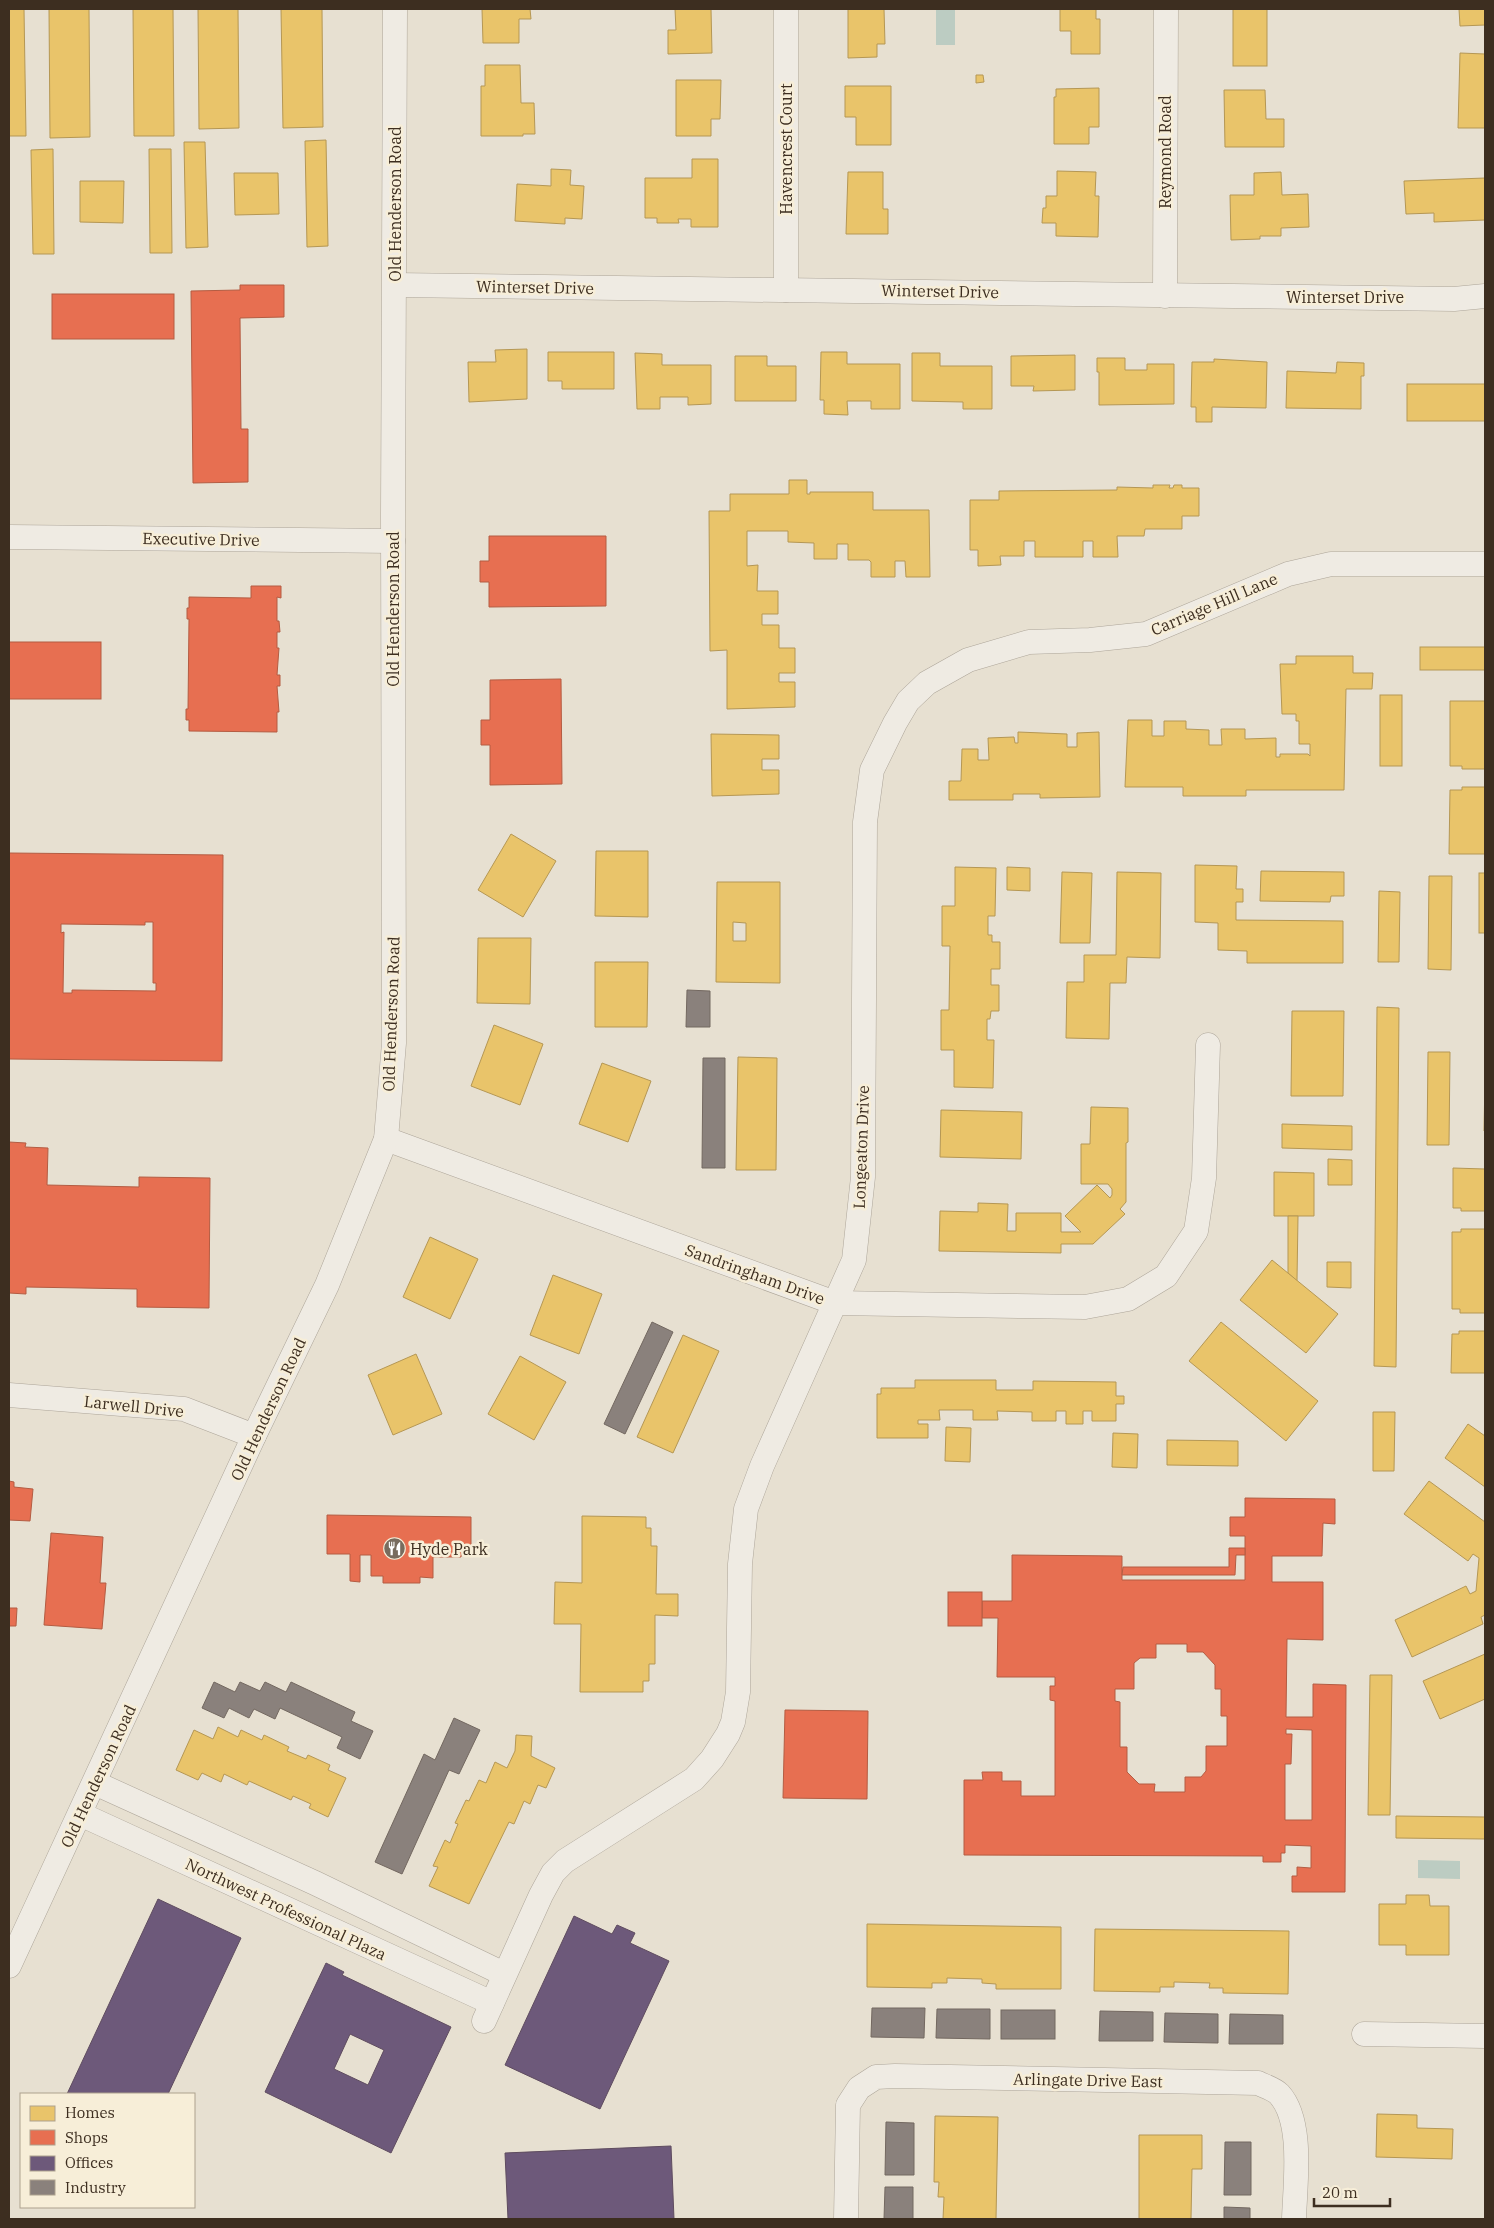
<svg xmlns="http://www.w3.org/2000/svg" width="1494" height="2228" font-family="'IBM Plex Serif',serif">
	<rect width="100%" height="100%" fill="#e7e0d1"/>
	<g fill="#bcccc2">
		<rect x="936" y="9" width="19" height="36"/>
		<polygon points="1418,1860 1460,1861 1460,1879 1418,1878"/>
	</g>
	<g fill="#e9c46a" stroke="#b59754" fill-rule="evenodd">
		<polygon points="9,9 24,9 26,136 9,136"/>
		<polygon points="49,9 89,9 90,137 50,138"/>
		<polygon points="133,9 173,9 174,136 134,136"/>
		<polygon points="198,9 238,9 239,128 199,129"/>
		<polygon points="281,9 322,9 323,127 283,128"/>
		<polygon points="482,9 530,9 531,19 519,19 519,43 483,43"/>
		<polygon points="675,9 711,9 712,53 668,54 668,30 676,30"/>
		<polygon points="848,9 884,9 885,44 877,44 877,57 848,58"/>
		<polygon points="1060,9 1096,9 1096,19 1100,19 1100,54 1071,54 1071,31 1060,31"/>
		<rect x="1233" y="9" width="34" height="57"/>
		<polygon points="1459,9 1485,9 1485,25 1460,26"/>
		<polygon points="1460,53 1485,54 1485,128 1458,128"/>
		<polygon points="485,65 520,65 521,103 534,103 535,134 523,134 523,136 481,136 481,86 485,86"/>
		<polygon points="976,75 983,75 984,82 976,83"/>
		<polygon points="676,80 721,80 720,119 711,119 711,136 676,136"/>
		<polygon points="845,86 891,86 891,145 856,145 856,117 845,117"/>
		<polygon points="1099,88 1099,127 1089,127 1089,144 1054,144 1054,97 1056,97 1056,89"/>
		<polygon points="1224,90 1265,90 1266,119 1284,119 1284,147 1225,147"/>
		<polygon points="326,140 328,246 307,247 305,141"/>
		<polygon points="184,142 205,142 208,247 186,248"/>
		<polygon points="53,149 54,254 33,254 31,150"/>
		<polygon points="149,149 171,149 172,253 150,253"/>
		<polygon points="692,159 718,159 718,227 691,227 691,219 678,219 679,223 657,223 657,218 645,218 645,178 692,178"/>
		<polygon points="551,169 571,170 570,185 584,186 582,219 565,218 565,224 515,221 517,184 551,186"/>
		<polygon points="1057,171 1096,172 1095,196 1099,196 1098,237 1056,236 1056,223 1042,223 1043,208 1046,208 1046,196 1057,196"/>
		<polygon points="848,172 883,172 883,209 888,209 888,234 846,234"/>
		<polygon points="1281,172 1282,195 1308,194 1309,227 1281,228 1281,236 1260,236 1260,239 1231,240 1230,195 1254,195 1254,173"/>
		<polygon points="234,173 278,173 279,214 235,215"/>
		<polygon points="1485,178 1485,220 1434,222 1434,213 1406,214 1404,181"/>
		<polygon points="80,181 124,181 123,223 80,222"/>
		<polygon points="527,349 527,399 469,402 468,362 496,362 495,350"/>
		<polygon points="548,352 614,352 614,389 562,389 562,381 548,381"/>
		<polygon points="821,352 847,352 847,364 900,364 900,409 871,409 871,401 847,401 848,415 824,414 824,400 820,400"/>
		<polygon points="635,353 662,354 662,365 711,365 711,404 688,405 688,397 660,397 660,409 637,409"/>
		<polygon points="912,353 940,353 940,366 992,366 992,409 963,409 963,402 912,401"/>
		<polygon points="1075,355 1075,390 1033,391 1034,386 1011,386 1011,356"/>
		<polygon points="735,356 767,356 767,366 796,366 796,401 735,401"/>
		<polygon points="1097,358 1125,358 1125,370 1147,370 1147,364 1174,364 1174,404 1099,405 1099,372 1097,372"/>
		<polygon points="1214,359 1267,362 1266,408 1212,407 1212,422 1196,422 1196,407 1191,407 1192,362 1214,362"/>
		<polygon points="1337,362 1364,363 1364,376 1361,376 1361,409 1286,408 1287,371 1336,373"/>
		<rect x="1407" y="384" width="78" height="37"/>
		<polygon points="789,480 807,480 807,494 810,494 810,492 873,492 873,510 929,510 930,577 906,577 905,561 895,561 895,577 871,577 871,562 869,560 848,560 848,544 837,544 837,559 814,559 814,543 788,542 788,531 747,531 747,566 758,565 757,591 778,591 778,614 762,614 762,625 779,625 779,648 795,648 795,673 779,673 779,682 795,682 795,707 727,709 727,650 710,651 709,511 730,511 730,494 789,494"/>
		<polygon points="1153,485 1170,485 1169,488 1173,488 1174,485 1182,485 1182,488 1199,488 1199,516 1182,516 1182,529 1145,529 1144,536 1117,536 1118,557 1093,557 1093,541 1083,541 1083,557 1035,557 1035,541 1024,541 1024,556 1000,556 1001,565 978,566 978,550 970,550 970,500 999,500 999,491 1117,490 1117,487 1153,488"/>
		<rect x="1420" y="647" width="65" height="23"/>
		<polygon points="1296,656 1353,656 1353,673 1373,673 1372,689 1346,689 1344,790 1246,790 1246,796 1183,796 1183,787 1125,787 1128,720 1152,720 1152,736 1164,736 1164,721 1186,721 1186,729 1209,730 1209,745 1222,745 1221,729 1245,729 1245,739 1276,738 1276,757 1280,757 1280,754 1308,754 1310,756 1310,744 1299,744 1299,721 1296,721 1296,714 1282,714 1280,664 1296,664"/>
		<rect x="1380" y="695" width="22" height="71"/>
		<polygon points="1450,701 1485,701 1485,769 1462,769 1462,766 1450,766"/>
		<polygon points="1018,732 1067,734 1067,747 1077,747 1077,733 1099,732 1100,797 1040,798 1040,794 1013,794 1013,800 949,800 949,781 961,781 962,749 978,749 978,760 989,760 988,738 1014,737 1015,743 1018,743"/>
		<polygon points="711,734 779,735 779,759 762,759 762,770 779,770 779,794 712,796"/>
		<polygon points="1462,787 1485,787 1485,854 1449,854 1450,790 1462,790"/>
		<polygon points="511,834 556,861 523,917 478,890"/>
		<polygon points="596,851 648,851 648,917 595,916"/>
		<polygon points="1195,865 1237,866 1236,889 1243,889 1243,902 1236,902 1236,920 1343,921 1343,963 1247,963 1247,951 1218,950 1218,923 1195,922"/>
		<polygon points="955,867 996,868 995,916 988,916 988,935 992,935 992,942 1000,942 1000,969 991,969 991,985 999,985 999,1011 991,1011 990,1019 987,1019 987,1040 994,1040 993,1088 954,1087 954,1050 941,1050 941,1010 949,1010 950,946 942,946 942,906 955,906"/>
		<polygon points="1007,867 1030,868 1030,891 1007,890"/>
		<polygon points="1261,871 1344,872 1344,896 1331,896 1330,902 1260,901"/>
		<polygon points="1062,872 1092,873 1090,943 1060,943"/>
		<polygon points="1117,872 1161,873 1160,958 1127,957 1126,983 1110,983 1109,1039 1066,1038 1067,982 1084,982 1084,955 1116,955"/>
		<rect x="1479" y="873" width="6" height="60"/>
		<polygon points="1429,876 1452,876 1451,970 1428,969"/>
		<path d="M717 882H780V983L716 982ZM733 922 746 923V941H733Z"/>
		<polygon points="1379,891 1400,892 1399,962 1378,962"/>
		<polygon points="478,938 531,938 530,1004 477,1003"/>
		<polygon points="595,962 648,962 647,1027 595,1027"/>
		<polygon points="1377,1007 1399,1008 1396,1367 1374,1366"/>
		<polygon points="1292,1011 1344,1011 1343,1096 1291,1096"/>
		<polygon points="494,1025 543,1044 520,1105 471,1086"/>
		<polygon points="1428,1052 1450,1052 1449,1145 1427,1145"/>
		<polygon points="738,1057 777,1058 776,1170 736,1170"/>
		<polygon points="602,1063 651,1081 628,1142 579,1124"/>
		<polygon points="1485,1078 1485,1131 1484,1131"/>
		<polygon points="1091,1107 1128,1108 1128,1142 1126,1143 1126,1202 1120,1209 1125,1214 1093,1244 1061,1244 1061,1253 939,1251 940,1211 978,1212 978,1203 1008,1204 1007,1231 1016,1231 1016,1213 1061,1213 1061,1232 1081,1232 1065,1216 1097,1185 1110,1198 1112,1195 1112,1189 1108,1184 1081,1184 1081,1144 1090,1144"/>
		<polygon points="941,1110 1022,1112 1021,1159 940,1157"/>
		<polygon points="1282,1124 1352,1126 1352,1150 1282,1148"/>
		<polygon points="1328,1159 1352,1160 1352,1185 1328,1185"/>
		<polygon points="1453,1168 1485,1169 1485,1211 1461,1211 1461,1208 1453,1208"/>
		<polygon points="1274,1172 1314,1173 1314,1216 1274,1216"/>
		<polygon points="1288,1216 1298,1216 1297,1281 1288,1273"/>
		<polygon points="1461,1229 1485,1229 1485,1313 1460,1313 1460,1309 1452,1309 1452,1232 1461,1232"/>
		<polygon points="430,1237 478,1259 450,1319 403,1297"/>
		<polygon points="1272,1260 1338,1314 1306,1353 1240,1300"/>
		<polygon points="1327,1262 1351,1262 1351,1288 1327,1287"/>
		<polygon points="553,1275 602,1294 579,1354 530,1335"/>
		<polygon points="1221,1322 1318,1401 1286,1441 1189,1361"/>
		<polygon points="1459,1331 1485,1331 1485,1373 1451,1373 1452,1334 1459,1334"/>
		<polygon points="683,1335 719,1351 673,1453 637,1437"/>
		<polygon points="416,1354 442,1414 393,1435 368,1375"/>
		<polygon points="520,1356 566,1382 534,1440 488,1414"/>
		<polygon points="915,1380 996,1380 996,1390 1033,1390 1033,1381 1116,1382 1116,1396 1124,1396 1124,1404 1116,1404 1116,1421 1092,1421 1092,1411 1083,1411 1083,1424 1066,1424 1066,1411 1056,1411 1056,1421 1032,1421 1032,1412 997,1411 998,1420 973,1420 973,1410 939,1410 940,1420 918,1420 918,1424 928,1424 928,1438 877,1438 877,1394 881,1394 881,1388 915,1388"/>
		<polygon points="1373,1412 1395,1412 1394,1471 1373,1471"/>
		<polygon points="1468,1424 1485,1436 1485,1487 1445,1458"/>
		<polygon points="946,1427 971,1428 970,1462 945,1461"/>
		<polygon points="1113,1433 1138,1434 1137,1468 1112,1467"/>
		<polygon points="1167,1440 1238,1441 1238,1466 1167,1465"/>
		<polygon points="1429,1481 1485,1522 1485,1615 1481,1617 1483,1624 1412,1657 1395,1620 1466,1586 1470,1594 1476,1591 1479,1558 1473,1554 1468,1561 1404,1514"/>
		<polygon points="582,1516 646,1517 646,1528 651,1528 651,1546 657,1546 656,1594 678,1594 678,1616 655,1615 655,1664 649,1664 649,1681 643,1681 643,1692 580,1692 581,1624 554,1624 555,1582 582,1583"/>
		<polygon points="1485,1654 1485,1699 1440,1719 1423,1681"/>
		<polygon points="1370,1675 1392,1675 1390,1815 1368,1815"/>
		<polygon points="218,1727 238,1737 241,1730 262,1740 264,1735 289,1747 287,1751 306,1759 308,1755 330,1765 328,1770 346,1778 328,1817 309,1808 311,1804 293,1796 291,1800 249,1781 247,1785 224,1774 221,1782 202,1773 198,1780 176,1770 194,1730 213,1739"/>
		<polygon points="516,1735 532,1736 531,1756 555,1768 546,1788 538,1785 530,1804 524,1801 514,1824 509,1822 469,1904 429,1886 438,1867 433,1866 445,1840 450,1843 458,1824 455,1823 466,1800 469,1801 479,1780 486,1783 495,1762 507,1768 515,1751"/>
		<polygon points="1396,1816 1485,1817 1485,1839 1396,1838"/>
		<polygon points="1406,1895 1429,1895 1430,1906 1449,1906 1449,1955 1406,1955 1406,1945 1379,1945 1379,1904 1406,1904"/>
		<polygon points="867,1924 1061,1927 1061,1989 996,1989 996,1984 982,1983 982,1979 947,1978 947,1983 932,1983 932,1988 867,1987"/>
		<polygon points="1095,1929 1289,1931 1288,1994 1223,1993 1223,1988 1209,1988 1210,1983 1174,1982 1174,1987 1160,1987 1160,1992 1094,1991"/>
		<polygon points="1377,2114 1417,2115 1417,2128 1453,2129 1452,2159 1376,2157"/>
		<polygon points="935,2116 998,2117 996,2219 943,2219 944,2197 938,2197 939,2182 934,2182"/>
		<polygon points="1139,2135 1202,2135 1202,2169 1192,2169 1191,2219 1139,2219"/>
	</g>
	<g fill="#e76f51" stroke="#b45c42" fill-rule="evenodd">
		<polygon points="240,285 284,285 284,317 240,318 241,429 248,429 248,482 193,483 191,291 240,290"/>
		<rect x="52" y="294" width="122" height="45"/>
		<polygon points="489,536 606,536 606,606 489,607 489,582 480,582 480,561 489,561"/>
		<polygon points="251,586 281,586 281,598 277,597 277,621 279,621 280,632 277,632 277,648 279,648 277,675 280,675 280,686 277,686 279,712 277,712 277,732 189,731 189,720 186,720 186,709 188,709 189,619 187,619 187,608 189,608 189,597 251,598"/>
		<rect x="9" y="642" width="92" height="57"/>
		<polygon points="561,679 562,784 490,785 490,745 481,745 481,720 490,720 490,680"/>
		<path d="M9 853 223 855 222 1061 9 1059ZM145 922H153V983H156V991L72 990V993H63L64 932 61 933V924L145 925Z"/>
		<polygon points="9,1142 26,1143 25,1147 48,1148 47,1185 139,1187 139,1177 210,1178 209,1308 137,1307 137,1289 26,1287 26,1294 9,1293"/>
		<polygon points="9,1481 14,1482 14,1487 33,1489 30,1521 9,1520"/>
		<path d="M1245 1498 1335 1499V1524L1323 1523 1322 1556H1272V1582H1323V1640L1287 1639 1286 1717H1313V1684L1346 1685 1345 1892H1292V1876H1297V1867L1311 1868V1846L1285 1845V1853H1281V1862H1263V1856L964 1855V1780H983L982 1772H1002V1781H1021V1796H1055V1701L1050 1700V1686H1055V1677H997L998 1618H982V1601H1012V1555L1122 1556V1580H1245V1536H1230V1517H1245ZM1156 1644H1187V1652H1203L1215 1665V1689H1221V1716H1227V1746H1206V1771L1201 1777H1185V1792H1154L1155 1784H1139L1127 1772V1747H1120V1702L1115 1701V1689H1134V1663L1140 1658H1156ZM1286 1729 1312 1730V1820H1285V1764H1291L1292 1734H1286Z"/>
		<polygon points="327,1515 471,1517 471,1545 462,1544 461,1557 433,1557 433,1578 420,1577 420,1583 383,1583 383,1576 371,1576 371,1555 360,1555 360,1582 350,1581 350,1554 327,1554"/>
		<polygon points="51,1533 103,1537 100,1583 106,1583 102,1629 44,1625"/>
		<polygon points="1229,1548 1245,1548 1245,1555 1236,1555 1235,1575 1122,1575 1123,1567 1229,1567"/>
		<rect x="948" y="1592" width="34" height="34"/>
		<polygon points="9,1608 17,1608 16,1626 9,1626"/>
		<polygon points="785,1710 868,1711 867,1799 783,1798"/>
	</g>
	<g fill="#6d597a" stroke="#5f4c5f" fill-rule="evenodd">
		<polygon points="158,1899 241,1938 168,2094 67,2094"/>
		<polygon points="574,1916 612,1934 617,1925 635,1933 630,1943 669,1961 600,2109 505,2065"/>
		<path d="M326 1963 344 1972 342 1975 451 2027 391 2153 265 2092ZM350 2034 384 2050 368 2085 334 2069Z"/>
		<polygon points="671,2146 674,2219 508,2219 505,2153"/>
	</g>
	<g fill="#8a817c" stroke="#736860">
		<polygon points="687,990 710,991 710,1027 686,1027"/>
		<polygon points="703,1058 725,1058 725,1168 702,1168"/>
		<polygon points="652,1322 673,1332 625,1434 604,1424"/>
		<polygon points="214,1682 235,1692 240,1682 260,1691 265,1682 286,1692 291,1682 355,1712 351,1721 373,1731 360,1759 337,1748 342,1737 280,1708 275,1719 254,1709 249,1718 229,1708 224,1718 202,1708"/>
		<polygon points="454,1718 480,1730 459,1774 449,1770 402,1874 375,1862 424,1754 435,1760"/>
		<polygon points="872,2008 925,2008 924,2038 871,2037"/>
		<polygon points="937,2009 990,2009 990,2039 936,2038"/>
		<rect x="1001" y="2010" width="54" height="29"/>
		<polygon points="1100,2011 1153,2012 1153,2041 1099,2041"/>
		<polygon points="1165,2013 1218,2014 1218,2043 1164,2042"/>
		<polygon points="1230,2014 1283,2015 1283,2044 1229,2044"/>
		<polygon points="886,2122 914,2123 914,2175 885,2175"/>
		<polygon points="1225,2142 1251,2142 1251,2195 1224,2195"/>
		<polygon points="885,2187 913,2187 913,2219 884,2219"/>
		<polygon points="1224,2207 1250,2208 1250,2219 1224,2219"/>
	</g>
	<g fill="none" stroke-linecap="round" stroke-linejoin="round">
		<defs>
			<g id="minor">
				<polyline points="395,285 1454,299 1485,296"/>
				<polyline points="786,290 786,9"/>
				<polyline points="1165,296 1166,9"/>
				<polyline points="9,537 393,541"/>
				<polyline points="386,1139 835,1303 1085,1307 1128,1299 1166,1276 1196,1231 1204,1178 1208,1045"/>
				<polyline points="9,1395 184,1409 254,1436"/>
				<polyline points="95,1783 315,1883 504,1974"/>
				<polyline points="80,1814 492,2003"/>
				<polyline points="9,1966 254,1436 327,1285 386,1139 394,1043 393,515 395,9"/>
				<polyline points="484,2021 541,1895 553,1873 565,1861 694,1779 712,1759 728,1734 733,1722 738,1692 740,1564 746,1509 762,1466 854,1260 863,1177 865,822 872,770 895,723 908,701 927,683 968,660 1029,642 1090,640 1146,634 1288,574 1331,564 1485,564"/>
				<polyline points="1364,2034 1485,2036"/>
				<path d="M846 2219 848 2105 859 2088 876 2077 895 2076 1258 2083C1264 2086 1274 2089 1279 2094 1304 2121 1295 2184 1294 2219"/>
			</g>
		</defs>
		<use href="#minor" stroke="#ada599" stroke-width="25"/>
		<use href="#minor" stroke="#efebe3" stroke-width="24"/>
	</g>
	<defs>
		<symbol id="restaurant-disc" viewBox="-11 -11 22 22"><circle r="9.5" fill="#786c5e" stroke="#f7eed8"/><path d="M-5-6h1v4h1v-4h1v4h1v-4h1v5L-1.5 .5V6h-2V.5L-5-1ZM5-6V6H3V1.5H1.5Q1.5-4 5-6Z" fill="#fff"/></symbol>
	</defs>
	<g fill-rule="evenodd">
		<use href="#restaurant-disc" x="382" y="1536" width="25" height="25"/>
	</g>
	<g text-anchor="middle" stroke-width="5" stroke-linejoin="round" paint-order="stroke">
		<g font-size="16" fill="#3d2e20" stroke="#f7eed8">
			<text transform="translate(786 149) rotate(-90)" y="6">Havencrest Court</text>
			<text transform="translate(1165 152) rotate(-90)" y="6">Reymond Road</text>
			<text transform="translate(395 204) rotate(-90)" y="6">Old Henderson Road</text>
			<text transform="translate(535 287) rotate(1)" y="6">Winterset Drive</text>
			<text transform="translate(940 291) rotate(1)" y="6">Winterset Drive</text>
			<text x="1345" y="303">Winterset Drive</text>
			<text transform="translate(201 539) rotate(1)" y="6">Executive Drive</text>
			<text transform="translate(1214 604) rotate(-23)" y="6">Carriage Hill Lane</text>
			<text transform="translate(393 609) rotate(-90)" y="6">Old Henderson Road</text>
			<text transform="translate(391 1014) rotate(-88)" y="6">Old Henderson Road</text>
			<text transform="translate(861 1147) rotate(-88)" y="6">Longeaton Drive</text>
			<text transform="translate(755 1274) rotate(20)" y="6">Sandringham Drive</text>
			<text transform="translate(134 1406) rotate(6)" y="6">Larwell Drive</text>
			<text transform="translate(268 1409) rotate(-65)" y="6">Old Henderson Road</text>
			<text transform="translate(98 1776) rotate(-65)" y="6">Old Henderson Road</text>
			<text transform="translate(286 1909) rotate(25)" y="6">Northwest Professional Plaza</text>
			<text transform="translate(1088 2080) rotate(1)" y="6">Arlingate Drive East</text>
		</g>
		<g font-size="16" fill="#3d2e20" stroke="#f7eed8" text-anchor="start">
			<text x="410" y="1555">Hyde Park</text>
		</g>
	</g>
	<rect width="1494" height="2228" fill="none" stroke="#3d2e20" stroke-width="20"/>
	<rect x="20" y="2093" width="175" height="115" fill="#f7eed8" stroke="#ada18e"/>
	<rect x="30" y="2106" width="25" height="15" fill="#e9c46a" stroke="#ada18e"/>
	<text x="65" y="2118" font-size="15" fill="#3d2e20">Homes</text>
	<rect x="30" y="2130" width="25" height="15" fill="#e76f51" stroke="#ada18e"/>
	<text x="65" y="2143" font-size="15" fill="#3d2e20">Shops</text>
	<rect x="30" y="2156" width="25" height="15" fill="#6d597a" stroke="#ada18e"/>
	<text x="65" y="2168" font-size="15" fill="#3d2e20">Offices</text>
	<rect x="30" y="2180" width="25" height="15" fill="#8a817c" stroke="#ada18e"/>
	<text x="65" y="2193" font-size="15" fill="#3d2e20">Industry</text>
	<path d="M1314 2198v8h76v-8" fill="none" stroke="#3d2e20" stroke-width="2.5"/>
	<text x="1322" y="2198" font-size="15" fill="#3d2e20" stroke="#f7eed8" stroke-width="4" paint-order="stroke">20 m</text>
</svg>
